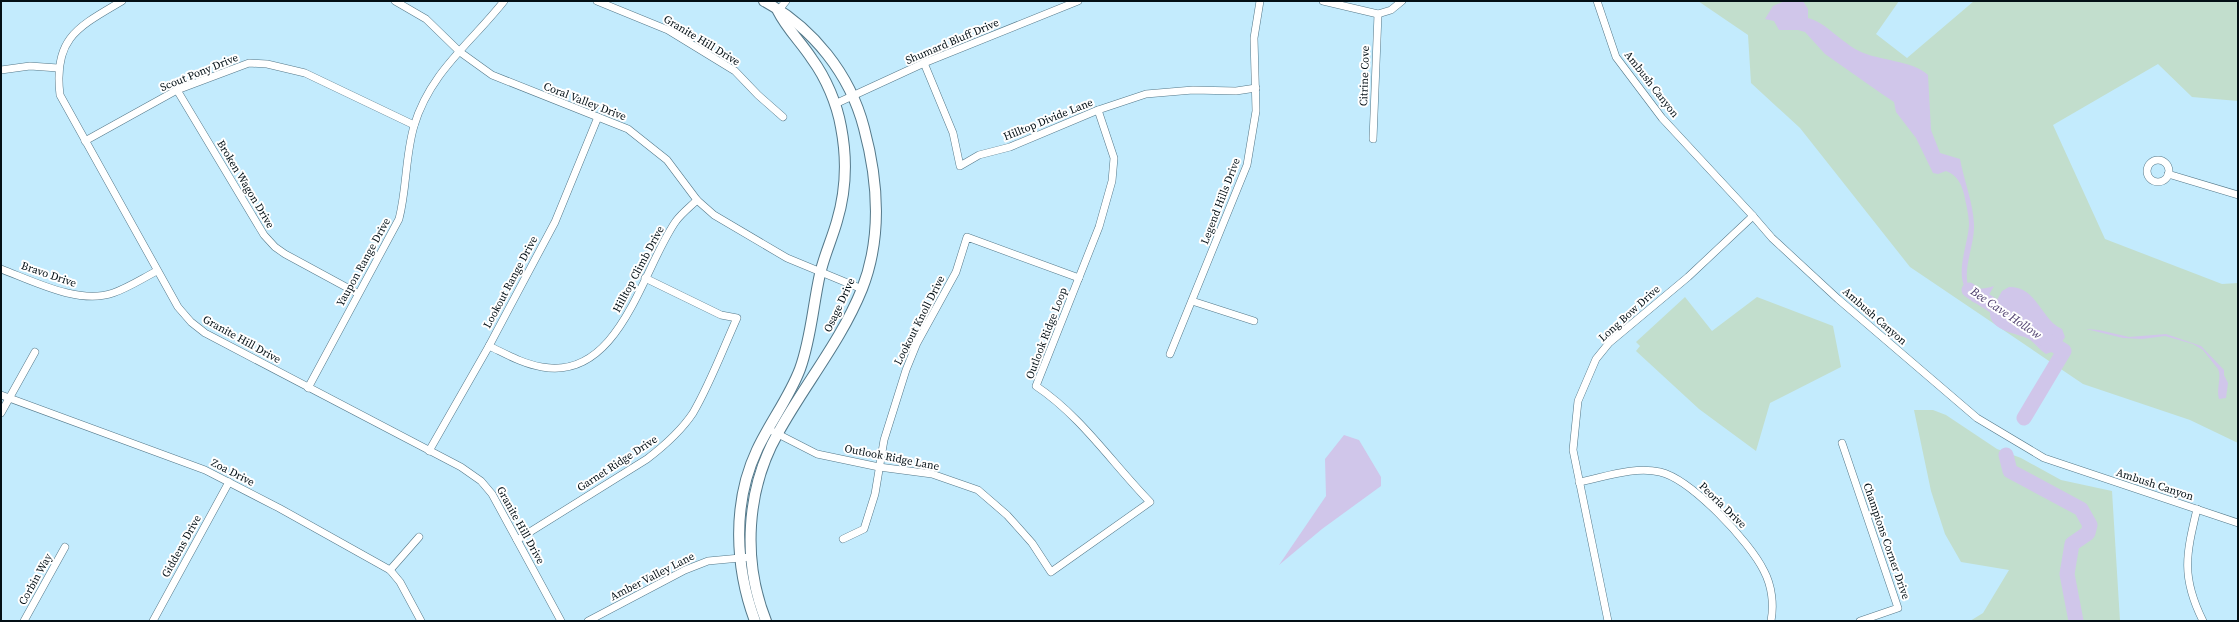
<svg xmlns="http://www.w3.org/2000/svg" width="2239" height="622" font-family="'Source Serif 4',serif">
	<rect width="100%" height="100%" fill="#c3ebfd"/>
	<g fill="#c2decd">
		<polygon points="1698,1 1899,1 1876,34 1907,58 1974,1 2238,1 2238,101 2192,97 2158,64 2053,125 2105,239 2222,284 2238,283 2238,443 2190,420 2083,384 1910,267 1800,128 1751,83 1748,35"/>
		<polygon points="1685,297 1712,331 1757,297 1833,326 1841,367 1770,403 1756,451 1699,409 1636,351 1640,346 1636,342"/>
		<polygon points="1914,410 1933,410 1946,415 1997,449 2021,458 2061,480 2112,491 2120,621 1970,621 1983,613 2009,570 1961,562 1945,534 1931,491"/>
	</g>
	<g fill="#d0c6ea">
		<path d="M1785 1H1803L1808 9V18C1825 22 1841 42 1859 51 1879 61 1912 60 1928 75L1931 130 1940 153 1960 159C1964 181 1973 202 1974 224 1975 244 1963 266 1968 286 1975 291 1988 288 1994 286L1983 305 1973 302 1963 294 1965 288C1956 270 1968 244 1969 225 1969 215 1966 204 1964 194 1961 183 1957 175 1946 171L1938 174 1933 173 1916 138 1896 112 1894 102 1882 94 1825 54 1805 32 1798 30H1779L1774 21 1765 19 1773 6Z"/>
		<path d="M2009 287C2037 286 2041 320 2062 329L2065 337 2057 350 2046 354C2039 350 2035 343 2029 339 2019 334 1989 331 1990 313L2002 291Z"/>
		<path d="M2086 329 2099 330 2129 337 2166 334 2201 346 2224 370V375L2228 383 2226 398 2219 399C2216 389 2222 376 2218 369L2203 350 2193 344 2165 336 2142 339 2123 338Z"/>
		<polygon points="1344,435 1359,440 1381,477 1381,486 1322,529 1279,565 1326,496 1325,459"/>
	</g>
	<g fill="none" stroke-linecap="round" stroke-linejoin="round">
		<g stroke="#d0c6ea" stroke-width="15">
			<polyline points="1969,290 2011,317"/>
			<polyline points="2024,418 2064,351 2043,338"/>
			<polyline points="2006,455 2010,471 2081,509 2090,525 2088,533 2072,544 2067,574 2076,621"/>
		</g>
		<defs>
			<g id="street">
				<path d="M122 1C78 27 53 38 60 95L178 307 191 322 205 333 461 467 481 481 492 494 561 621"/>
				<polyline points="395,1 426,19 460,52 492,75 628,129 667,160 697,200 714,215 787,258 862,289"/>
				<polyline points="597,1 668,30 735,71 758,95 783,117"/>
				<polyline points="1323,1 1378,14 1391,10 1402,1"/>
				<polyline points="1597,1 1616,57 1662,118 1753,216 1772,238 1838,299 1977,418 2044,458 2238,523"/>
				<polyline points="778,11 786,1"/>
				<polyline points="924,63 953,133 960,166 979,155 1010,147 1098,110 1146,94 1193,90 1236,91 1256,88"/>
				<polyline points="1,70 30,66 58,68"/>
				<polyline points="177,90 264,235 275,247 285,254 357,293"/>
				<polyline points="835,104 924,63 1078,1"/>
				<polyline points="1373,139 1378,14"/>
				<polyline points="85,141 177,90 249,63 267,64 305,73 414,125"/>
				<circle cx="2158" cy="171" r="11"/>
				<polyline points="2168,174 2238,195"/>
				<path d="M1 269C33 281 79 305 113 293 128 288 143 278 157 271"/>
				<polyline points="1192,301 1254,321"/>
				<path d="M489 346C506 354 523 364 542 367 620 381 642 269 676 221 682 213 690 207 697 200"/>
				<polyline points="1170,354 1247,165 1256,111 1254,38 1260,1"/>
				<path d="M308 388 399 219C407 188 405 157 414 126 430 72 471 43 504 1"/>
				<polyline points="1,395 205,470 279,508 390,570 400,582 421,621"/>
				<polyline points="1,413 35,352"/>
				<path d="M774 432 817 454 879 467 932 474 978 490 1007 515 1032 543 1051 572 1150 502C1112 463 1081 416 1036 386L1099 227 1112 181 1114 158 1098 110"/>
				<polyline points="1842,443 1898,608 1860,621"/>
				<polyline points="429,451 489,346 555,222 598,117"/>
				<path d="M1579 482C1605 477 1634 466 1660 472 1691 479 1750 542 1764 571 1772 586 1774 605 1771 621"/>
				<path d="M2197 509C2186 555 2181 577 2203 621"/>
				<polyline points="843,539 864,529 875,494 884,440 906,370 917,343 956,272 967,237 1079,278"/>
				<path d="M517 540 647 459C664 446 681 431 693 413 710 384 723 349 737 318L721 315 645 278"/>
				<polyline points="390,570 419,537"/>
				<polyline points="24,621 65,547"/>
				<polyline points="153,621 229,482"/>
				<polyline points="588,621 685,570 708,561 751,557"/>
				<polyline points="1608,621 1573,450 1578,401 1596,359 1609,343 1688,277 1753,216"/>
			</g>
			<g id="secondary">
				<path d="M764 1C813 28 850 74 864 128 878 180 882 238 862 289 841 341 805 384 778 433 746 489 742 561 766 621"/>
				<path d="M755 621C735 567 732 503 757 450 770 422 789 398 800 369 811 339 813 305 820 274 824 256 832 239 837 221 846 191 847 158 841 127 837 104 826 78 812 59 801 42 787 29 778 11"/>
			</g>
		</defs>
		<use href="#street" stroke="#547889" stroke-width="8"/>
		<use href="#secondary" stroke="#547889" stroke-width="12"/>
		<use href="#street" stroke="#fff" stroke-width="7"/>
		<use href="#secondary" stroke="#fff" stroke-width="10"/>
	</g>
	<g text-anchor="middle" stroke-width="4" stroke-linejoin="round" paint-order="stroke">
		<g font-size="11" fill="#030f15" stroke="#fff">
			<text transform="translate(702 40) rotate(31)" y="4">Granite Hill Drive</text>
			<text transform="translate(952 41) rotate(-23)" y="4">Shumard Bluff Drive</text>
			<text transform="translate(199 72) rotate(-22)" y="4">Scout Pony Drive</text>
			<text transform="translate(1364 76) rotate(-88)" y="4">Citrine Cove</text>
			<text transform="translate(1652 84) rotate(52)" y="4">Ambush Canyon</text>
			<text transform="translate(585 101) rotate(21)" y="4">Coral Valley Drive</text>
			<text transform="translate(1048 119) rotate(-22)" y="4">Hilltop Divide Lane</text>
			<text transform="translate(246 184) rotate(59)" y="4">Broken Wagon Drive</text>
			<text transform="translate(1220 201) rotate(-69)" y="4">Legend Hills Drive</text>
			<text transform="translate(363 262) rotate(-61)" y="4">Yaupon Range Drive</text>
			<text transform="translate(638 269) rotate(-62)" y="4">Hilltop Climb Drive</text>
			<text transform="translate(49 274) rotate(19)" y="4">Bravo Drive</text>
			<text transform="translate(510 282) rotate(-62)" y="4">Lookout Range Drive</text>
			<text transform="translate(839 305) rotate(-65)" y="4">Osage Drive</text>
			<text transform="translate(1629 313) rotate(-42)" y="4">Long Bow Drive</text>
			<text transform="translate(1875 316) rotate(41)" y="4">Ambush Canyon</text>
			<text transform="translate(919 320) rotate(-63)" y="4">Lookout Knoll Drive</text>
			<text transform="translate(1046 333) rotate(-69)" y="4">Outlook Ridge Loop</text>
			<text transform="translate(242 339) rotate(29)" y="4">Granite Hill Drive</text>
			<text transform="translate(892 457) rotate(11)" y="4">Outlook Ridge Lane</text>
			<text transform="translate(617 463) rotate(-33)" y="4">Garnet Ridge Drive</text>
			<text transform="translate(233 472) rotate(27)" y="4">Zoa Drive</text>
			<text transform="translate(2155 484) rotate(18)" y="4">Ambush Canyon</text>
			<text transform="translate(1723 505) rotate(44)" y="4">Peoria Drive</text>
			<text transform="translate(521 525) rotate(61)" y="4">Granite Hill Drive</text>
			<text transform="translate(1887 541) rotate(71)" y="4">Champions Corner Drive</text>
			<text transform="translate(181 546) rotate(-61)" y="4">Giddens Drive</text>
			<text transform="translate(652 576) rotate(-27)" y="4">Amber Valley Lane</text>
			<text transform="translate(35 579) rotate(-61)" y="4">Corbin Way</text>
		</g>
		<g font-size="12" font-style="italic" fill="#4c3d6c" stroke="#fff">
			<text transform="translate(2006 313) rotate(34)" y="4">Bee Cave Hollow</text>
		</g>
	</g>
	<rect width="2239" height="622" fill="none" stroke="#030f15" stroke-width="4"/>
</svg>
